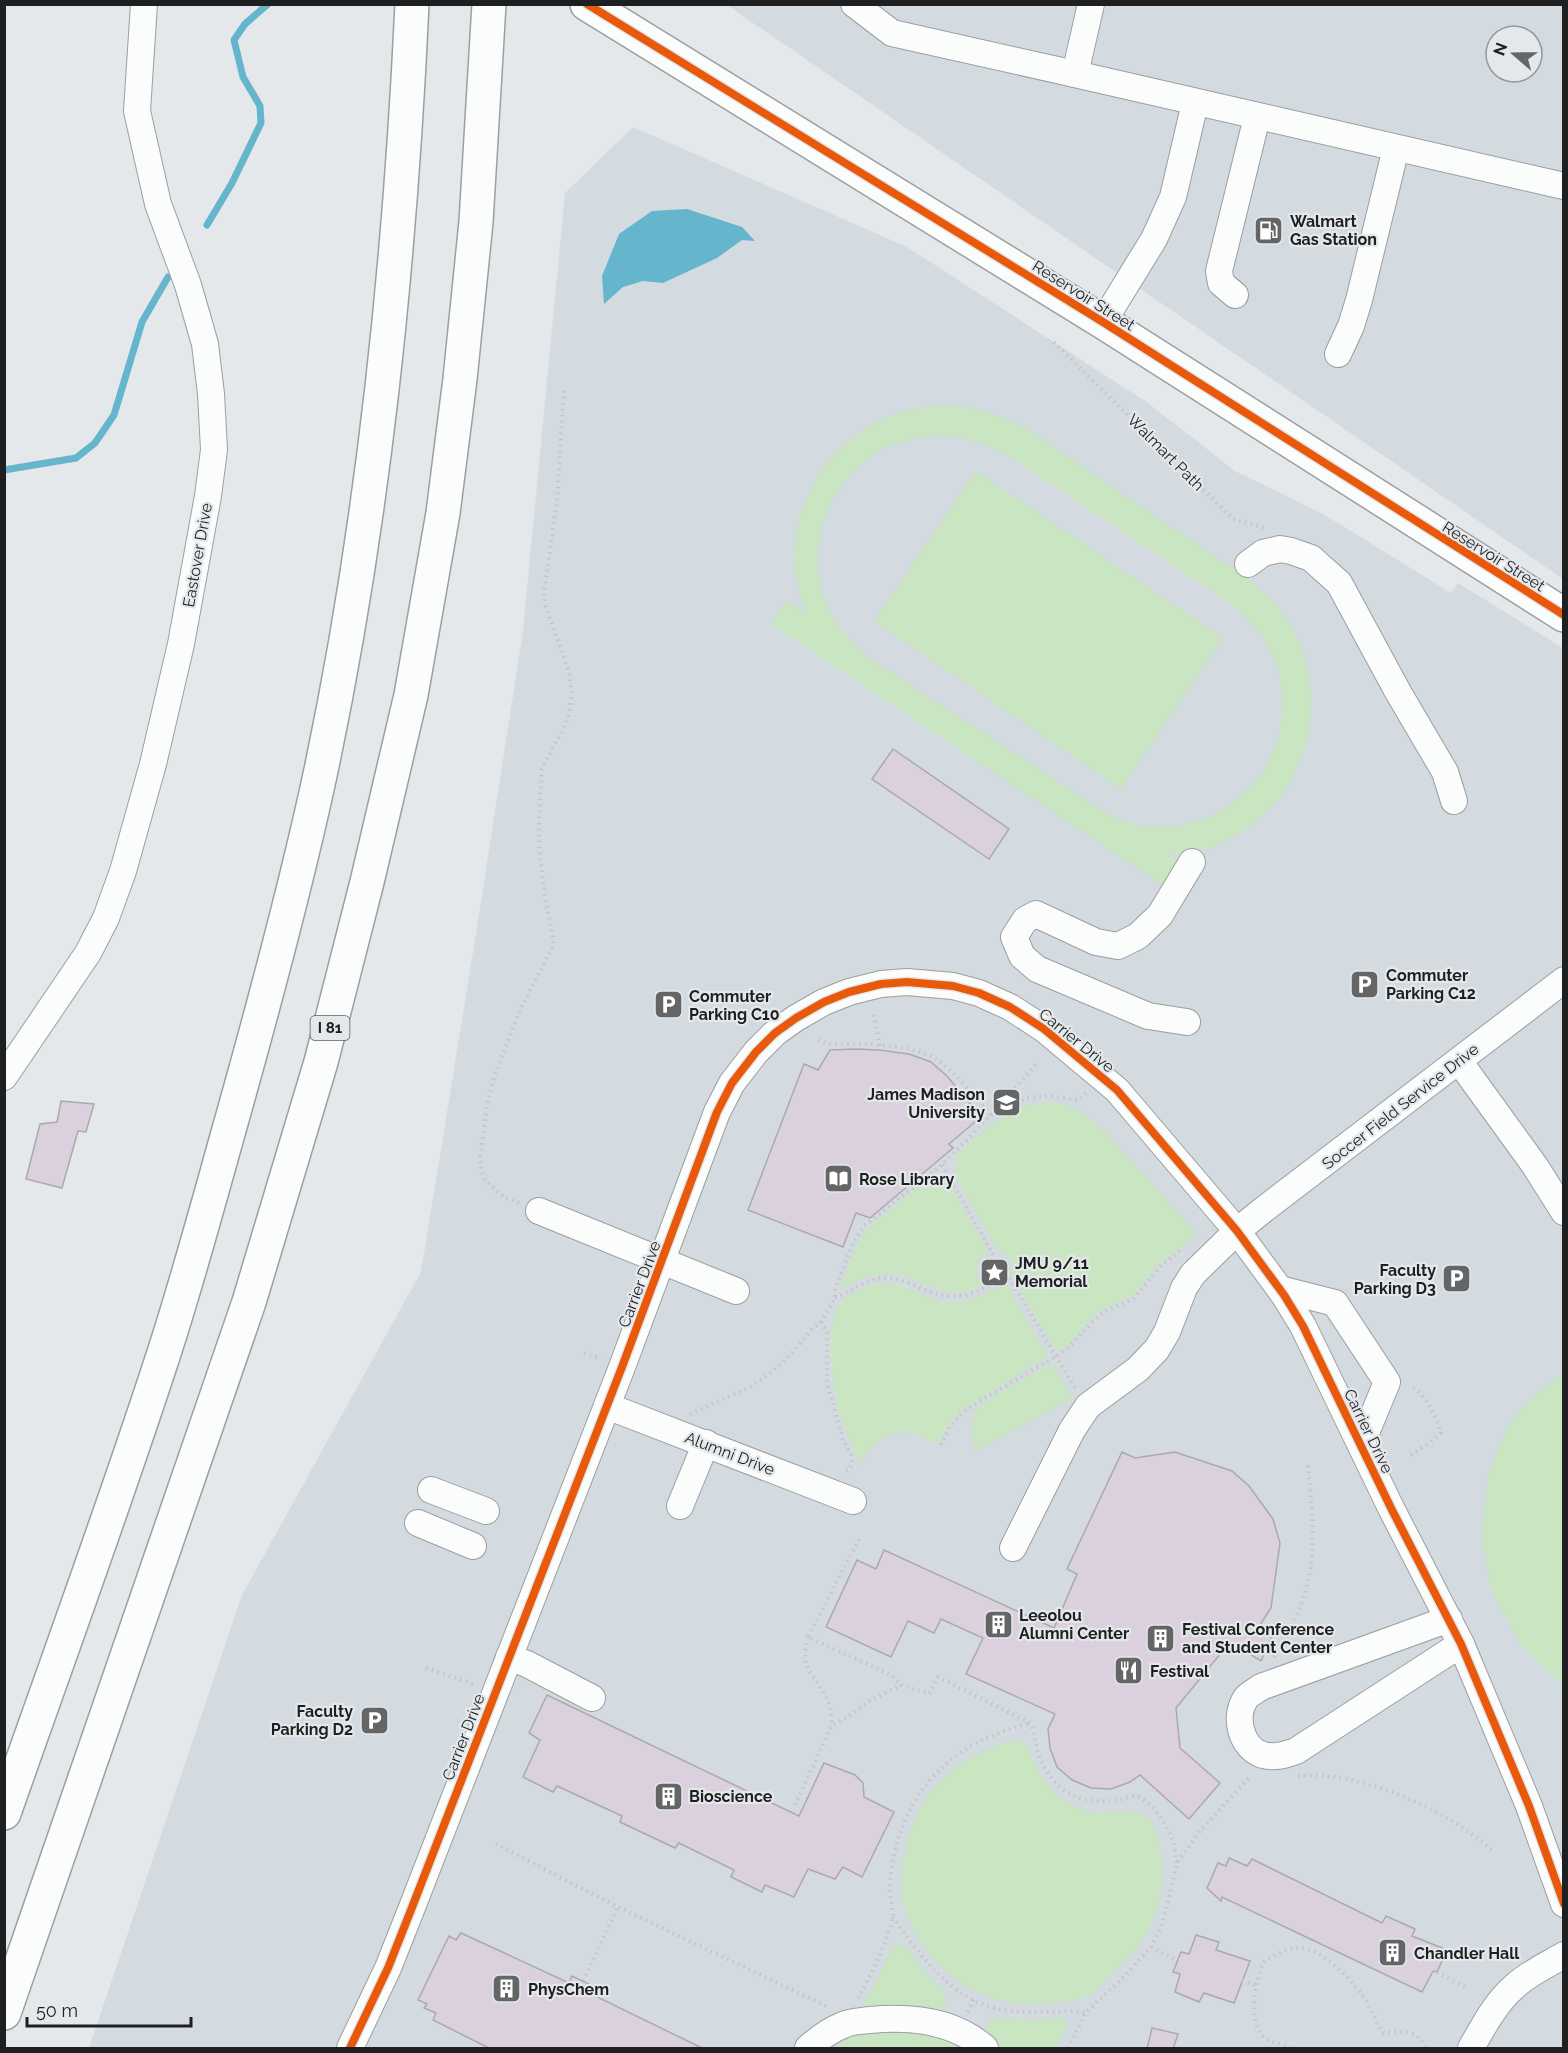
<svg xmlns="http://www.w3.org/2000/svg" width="1568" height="2053" font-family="Raleway,sans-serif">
	<rect width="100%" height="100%" fill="#e5e8ea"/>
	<g fill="#d3dae0" fill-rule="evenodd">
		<path d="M727 5H1563V579ZM1496 36H1532V72H1496Z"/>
		<polygon points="633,127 907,247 1148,403 1235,471 1325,515 1451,593 1458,583 1563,648 1563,2048 89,2048 242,1595 421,1272 476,934 523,631 565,193"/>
	</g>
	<g fill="#cae5c2" fill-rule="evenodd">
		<path d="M946 405C980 408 999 414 1029 430L1252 582C1270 597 1285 614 1296 635 1331 707 1304 799 1233 837 1220 844 1205 851 1190 853 1183 855 1175 854 1167 854L1180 864 1164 886 771 624 785 601 805 613C800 593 794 574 794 554 797 495 832 440 887 417 906 409 926 407 946 405ZM942 435C968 438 987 444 1010 457L1238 609C1325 685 1277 823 1161 827 1144 827 1128 822 1112 817L869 658C858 647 847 637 838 625 799 569 820 492 873 455 894 441 918 437 942 435Z"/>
		<polygon points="976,471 1223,638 1121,789 874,621"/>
		<path d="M1048 1102 1063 1104 1080 1111 1108 1134 1196 1234 1159 1264 1132 1296 1102 1309 1093 1316 1068 1345 1057 1352 1011 1274C1013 1263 1011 1254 999 1252L956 1178V1155C986 1130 1007 1105 1048 1102Z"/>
		<path d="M937 1171 949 1183 988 1251C975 1261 973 1271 983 1284 951 1308 921 1274 888 1274 877 1274 866 1276 856 1281 851 1284 846 1288 840 1289L855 1248 866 1230Z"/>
		<path d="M883 1283C911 1283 924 1300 945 1302 967 1305 988 1293 1006 1283L1048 1356 961 1411 951 1421 937 1444C927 1439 913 1431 901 1432 882 1433 867 1450 858 1466 856 1449 846 1434 841 1418 833 1392 822 1322 842 1301 854 1290 868 1285 883 1283Z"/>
		<polygon points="1052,1363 1073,1398 974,1452 972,1429 975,1409 986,1400"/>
		<polygon points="1563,1373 1563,1686 1520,1643 1492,1592 1481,1536 1488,1477 1506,1429 1530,1401"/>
		<path d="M1010 1740 1025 1743C1035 1763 1044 1786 1062 1799 1069 1804 1083 1811 1091 1812 1110 1815 1143 1804 1154 1826 1165 1850 1163 1895 1154 1919 1151 1926 1146 1933 1142 1939 1131 1956 1123 1962 1109 1976 1104 1981 1100 1988 1094 1993 1083 2001 1064 2001 1050 2003 987 2012 930 1973 907 1916 899 1895 901 1870 906 1848 913 1818 926 1792 950 1772 967 1758 991 1749 1010 1740Z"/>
		<polygon points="899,1944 906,1947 921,1967 946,1995 946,2004 940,2012 864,2008 865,2000 879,1977 891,1949"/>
		<polygon points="997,2018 1034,2020 1062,2018 1068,2025 1056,2048 997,2048 985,2032 987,2022"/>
		<polygon points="912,2027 972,2048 834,2048 865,2029"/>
	</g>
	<polygon fill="#65b5cd" points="687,209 742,227 755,241 742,240 717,258 663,283 643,281 623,287 604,304 602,276 619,234 652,211"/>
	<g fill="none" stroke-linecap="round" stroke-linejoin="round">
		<g stroke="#65b5cd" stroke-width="7">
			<polyline points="207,225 232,183 261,123 260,106 243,77 234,40 245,24 268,4"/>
			<polyline points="4,470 76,458 95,443 114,415 142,322 168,277"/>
		</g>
	</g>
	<g fill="#dbd0dd" stroke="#aaaaac" stroke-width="1.5">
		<polygon points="893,749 1009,829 989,859 872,779"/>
		<polygon points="855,1049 879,1050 909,1054 931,1062 947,1076 981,1117 949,1144 953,1148 870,1218 856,1213 843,1247 748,1210 804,1064 818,1070 830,1050"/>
		<polygon points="61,1101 94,1104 86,1132 78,1131 62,1188 26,1179 40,1124 57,1122"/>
		<polygon points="1122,1452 1135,1458 1175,1452 1232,1471 1249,1486 1273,1519 1280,1543 1271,1608 1260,1625 1273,1634 1261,1661 1230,1642 1176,1708 1180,1748 1220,1783 1189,1819 1140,1775 1130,1782 1111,1789 1091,1788 1072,1780 1057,1767 1050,1748 1048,1729 1055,1714 966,1674 983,1638 941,1619 934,1633 908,1621 891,1657 826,1627 857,1560 876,1569 884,1550 1054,1628 1077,1574 1067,1569"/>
		<polygon points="547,1695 799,1816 824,1763 855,1775 863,1783 864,1797 894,1812 862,1877 843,1867 835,1879 808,1869 794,1897 765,1885 762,1892 731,1877 734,1870 679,1843 675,1848 620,1822 622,1816 557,1786 553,1792 523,1777 540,1740 529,1733"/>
		<polygon points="1229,1858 1247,1866 1252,1859 1382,1923 1386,1916 1415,1929 1412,1936 1447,1950 1437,1972 1433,1971 1422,1992 1222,1897 1221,1901 1207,1888 1218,1863 1226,1866"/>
		<polygon points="461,1933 569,1983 572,1976 593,1986 589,1993 704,2049 491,2049 433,2020 436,2013 424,2008 427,2004 418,2000 449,1936 456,1940"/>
		<polygon points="1196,1935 1219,1942 1216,1950 1250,1961 1234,2003 1204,1993 1199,2002 1175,1992 1180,1974 1173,1972 1181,1952 1189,1954"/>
		<polygon points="1152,2028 1178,2034 1173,2049 1147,2049"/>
	</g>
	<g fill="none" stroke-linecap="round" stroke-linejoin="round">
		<defs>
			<g id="minor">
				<polyline points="854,4 892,33 1075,74"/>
				<polyline points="1091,4 1075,74 1564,186"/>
				<polyline points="1235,295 1221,283 1219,271 1257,117"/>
				<polyline points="1103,322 1154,239 1173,197 1195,103"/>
				<polyline points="1338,354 1351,326 1359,300 1396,148"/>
				<polyline points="1248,564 1263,553 1280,549 1291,551 1311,558 1339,583 1398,692 1445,772 1454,801"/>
				<polyline points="1187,1022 1148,1016 1037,969 1022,956 1014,937 1025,920 1036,914 1096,942 1118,946 1138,936 1160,915 1192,862"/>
				<polyline points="1459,1061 1535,1166 1564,1212"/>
				<polyline points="4,1077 88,953 106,918 123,871 153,764 181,644 208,496 214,450 211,394 205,344 188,285 158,204 137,111 144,4"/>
				<polyline points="539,1211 736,1291"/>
				<polyline points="1280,1289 1335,1303 1387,1382 1361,1445"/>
				<polyline points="607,1406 853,1501"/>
				<polyline points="431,1490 486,1511"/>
				<polyline points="680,1506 706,1443"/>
				<polyline points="418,1523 473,1546"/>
				<polyline points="1013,1548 1072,1430 1088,1406 1138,1369 1157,1349 1167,1332 1184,1288 1193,1274 1237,1231 1263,1210 1564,980"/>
				<path d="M1449 1619 1261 1687C1257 1690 1249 1694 1246 1698 1233 1717 1241 1748 1263 1755 1275 1758 1285 1755 1296 1751L1461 1644"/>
				<polyline points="509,1657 527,1664 592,1698"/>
				<polyline points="350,2048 388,1968 411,1910 622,1367 717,1112 732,1083 756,1052 775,1033 796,1018 824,1002 849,992 881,984 907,982 953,986 979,993 1010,1007 1044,1029 1117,1090 1237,1231 1284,1295 1303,1326 1391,1508 1461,1644 1529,1806 1564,1904"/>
				<path d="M808 2048C818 2039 831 2030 843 2025 851 2021 862 2021 870 2020 911 2016 953 2020 985 2048"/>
				<path d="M1471 2048C1483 2027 1496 2002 1515 1986 1529 1973 1547 1965 1564 1955"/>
			</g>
			<polyline id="major" points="587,4 1103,322 1564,615"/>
			<g id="highway">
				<path d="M4 1813C58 1659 114 1507 164 1353 189 1276 210 1197 232 1119 264 1005 295 891 320 775 374 521 400 263 412 4"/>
				<polyline points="4,2013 249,1302 321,1062 367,882 411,695 443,513 460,379 476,222 489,4"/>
			</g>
		</defs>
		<use href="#minor" stroke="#9c9ea0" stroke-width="28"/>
		<use href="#major" stroke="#9c9ea0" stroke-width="36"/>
		<use href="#highway" stroke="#9c9ea0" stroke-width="36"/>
		<g stroke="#c5c5c6" stroke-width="4" stroke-dasharray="1.5 4.5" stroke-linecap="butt">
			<polyline points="1054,342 1233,519 1265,528"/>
			<polyline points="874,1015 880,1046"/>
			<path d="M818 1040C833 1048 848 1043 864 1044 887 1045 916 1047 936 1059 954 1070 976 1099 991 1115L1027 1098 1049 1096 1078 1100 1086 1093"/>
			<polyline points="942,1165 998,1263 1013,1284 1075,1388"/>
			<polyline points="519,1203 505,1198 485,1180 481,1169 480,1158 488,1099 496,1071 520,1010 554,944 544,891 539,842 539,816 542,769 562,731 569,715 572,694 569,672 546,607 544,592 557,501 564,391"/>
			<path d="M835 1298C854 1291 868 1276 890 1278 902 1279 914 1285 925 1290 956 1303 981 1294 1006 1274"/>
			<polyline points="821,1322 827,1332 827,1382 843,1440 851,1454 852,1463 849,1470 843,1472"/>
			<polyline points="584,1353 601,1359"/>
			<polyline points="690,1414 752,1386 777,1368 794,1351 811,1330 821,1322 835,1298 835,1289 853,1243 864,1226 942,1165 991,1115 1038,1062"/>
			<polyline points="941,1445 949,1428 961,1414 981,1400 1055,1357 1069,1347 1095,1319 1107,1310 1133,1299 1161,1266 1183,1248"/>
			<path d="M1411 1455 1428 1444 1441 1433C1436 1416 1428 1398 1413 1387"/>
			<path d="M859 1539 808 1637 893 1676 901 1685 929 1694 938 1677 1030 1723C1035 1732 1034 1736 1036 1745 1038 1760 1049 1778 1061 1788 1077 1801 1097 1803 1118 1800 1123 1799 1130 1796 1135 1796 1148 1797 1166 1824 1171 1836 1175 1844 1175 1854 1177 1863"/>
			<path d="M808 1637C799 1671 812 1670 826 1697 831 1705 831 1715 832 1725"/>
			<path d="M1274 1657C1283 1641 1293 1625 1300 1607 1319 1561 1312 1511 1308 1463"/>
			<polyline points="426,1668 473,1684"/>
			<path d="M1298 1776C1307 1776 1317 1775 1326 1776 1377 1780 1456 1815 1492 1851"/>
			<polyline points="795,1805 832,1725 843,1720 870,1701 901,1685"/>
			<polyline points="496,1844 618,1907 826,2006"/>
			<path d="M893 1917C922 1958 956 2007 1012 2011 1036 2013 1061 2010 1086 2012"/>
			<polyline points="1151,1947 1177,1961"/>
			<polyline points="1437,1972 1468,1989"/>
			<polyline points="583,1981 618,1907"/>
			<polyline points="1242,1981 1255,1985"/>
			<path d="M858 1998C868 1982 892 1932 893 1914 893 1905 889 1896 890 1887 890 1877 892 1865 894 1855 910 1782 958 1741 1030 1723"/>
			<polyline points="968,2012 974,1999"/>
			<polyline points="1068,2048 1086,2012 1124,1977 1151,1947 1159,1932 1168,1902 1177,1863 1200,1831 1249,1778"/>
			<path d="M1291 2048C1283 2043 1273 2044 1265 2038 1247 2025 1255 1979 1264 1962 1274 1956 1286 1948 1298 1948 1323 1947 1356 1984 1368 2004 1374 2014 1377 2024 1383 2033 1401 2031 1418 2029 1425 2048"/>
		</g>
		<use href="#minor" stroke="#fbfcfc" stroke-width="26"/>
		<use href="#major" stroke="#fbfcfc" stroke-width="33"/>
		<use href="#highway" stroke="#fbfcfc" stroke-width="33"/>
		<defs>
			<g id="cycleway">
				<polyline points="587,4 1103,322 1564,615"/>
				<polyline points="350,2048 388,1968 411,1910 622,1367 717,1112 732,1083 756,1052 775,1033 796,1018 824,1002 849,992 881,984 907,982 953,986 979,993 1010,1007 1044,1029 1117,1090 1237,1231 1284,1295 1303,1326 1391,1508 1461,1644 1529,1806 1564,1904"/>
			</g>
		</defs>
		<use href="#cycleway" stroke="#e4e8eb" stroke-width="11"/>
		<use href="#cycleway" stroke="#e8590c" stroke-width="8"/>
	</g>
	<defs>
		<symbol id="fuel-square" viewBox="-11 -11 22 22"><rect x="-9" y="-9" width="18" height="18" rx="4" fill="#646567" stroke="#e4e8eb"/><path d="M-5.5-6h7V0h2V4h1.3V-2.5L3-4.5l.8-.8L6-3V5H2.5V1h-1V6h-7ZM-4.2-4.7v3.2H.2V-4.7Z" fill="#fff"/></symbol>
		<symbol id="parking-square" viewBox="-11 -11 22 22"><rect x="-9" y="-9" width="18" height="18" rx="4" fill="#646567" stroke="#e4e8eb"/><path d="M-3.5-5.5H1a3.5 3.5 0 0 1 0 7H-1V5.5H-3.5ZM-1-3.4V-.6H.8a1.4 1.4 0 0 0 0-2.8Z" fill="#fff"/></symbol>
		<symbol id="university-square" viewBox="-11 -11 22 22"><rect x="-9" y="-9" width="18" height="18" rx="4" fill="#646567" stroke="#e4e8eb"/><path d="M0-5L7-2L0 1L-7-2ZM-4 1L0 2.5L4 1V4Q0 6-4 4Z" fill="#fff"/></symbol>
		<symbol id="library-square" viewBox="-11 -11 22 22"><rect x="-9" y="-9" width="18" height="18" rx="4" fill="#646567" stroke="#e4e8eb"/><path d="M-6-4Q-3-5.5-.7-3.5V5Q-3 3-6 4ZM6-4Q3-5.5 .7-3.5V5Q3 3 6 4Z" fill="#fff"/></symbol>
		<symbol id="sight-square" viewBox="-11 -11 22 22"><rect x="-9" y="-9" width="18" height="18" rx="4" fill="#646567" stroke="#e4e8eb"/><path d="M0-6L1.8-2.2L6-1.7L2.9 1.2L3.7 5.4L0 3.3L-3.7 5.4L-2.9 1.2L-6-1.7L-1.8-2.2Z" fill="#fff"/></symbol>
		<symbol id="building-square" viewBox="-11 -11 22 22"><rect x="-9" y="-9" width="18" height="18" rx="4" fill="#646567" stroke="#e4e8eb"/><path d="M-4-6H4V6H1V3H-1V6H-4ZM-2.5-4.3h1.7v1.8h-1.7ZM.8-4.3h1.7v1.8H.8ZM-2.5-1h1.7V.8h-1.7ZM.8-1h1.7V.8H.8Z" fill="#fff"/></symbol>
		<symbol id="restaurant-square" viewBox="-11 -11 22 22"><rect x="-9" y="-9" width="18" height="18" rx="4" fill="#646567" stroke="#e4e8eb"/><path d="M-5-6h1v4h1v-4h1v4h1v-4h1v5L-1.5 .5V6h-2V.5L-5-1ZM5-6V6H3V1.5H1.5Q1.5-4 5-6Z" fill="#fff"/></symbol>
	</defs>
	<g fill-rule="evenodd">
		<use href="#fuel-square" x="1252" y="214" width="33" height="33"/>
		<use href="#parking-square" x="1348" y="968" width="33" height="33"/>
		<use href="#parking-square" x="652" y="988" width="33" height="33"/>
		<use href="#university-square" x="990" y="1086" width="33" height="33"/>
		<use href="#library-square" x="822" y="1162" width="33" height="33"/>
		<use href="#sight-square" x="978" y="1256" width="33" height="33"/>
		<use href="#parking-square" x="1440" y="1262" width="33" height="33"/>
		<use href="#building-square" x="982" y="1608" width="33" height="33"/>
		<use href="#building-square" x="1144" y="1622" width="33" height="33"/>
		<use href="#restaurant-square" x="1112" y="1654" width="33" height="33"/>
		<use href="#parking-square" x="358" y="1704" width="33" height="33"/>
		<use href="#building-square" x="652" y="1780" width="33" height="33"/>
		<use href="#building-square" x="1376" y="1936" width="33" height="33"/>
		<use href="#building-square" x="490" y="1972" width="33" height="33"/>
	</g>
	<g text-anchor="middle" stroke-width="4.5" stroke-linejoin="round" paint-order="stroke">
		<rect fill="#e4e8eb" stroke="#595b5d" stroke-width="1.5" x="310.5" y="1016" width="39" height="24" rx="4.5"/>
		<g font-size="15" font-weight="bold" fill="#1e1f20">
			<text x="330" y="1033">I 81</text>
		</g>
		<g font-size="16" font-weight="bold" fill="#1e1f20" stroke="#e4e8eb" text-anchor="start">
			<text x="1290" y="227">Walmart<tspan x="1290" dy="18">Gas Station</tspan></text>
			<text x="1386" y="981">Commuter<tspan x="1386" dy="18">Parking C12</tspan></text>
			<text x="689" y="1002">Commuter<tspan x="689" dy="18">Parking C10</tspan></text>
			<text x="985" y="1100" text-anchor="end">James Madison<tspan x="985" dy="18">University</tspan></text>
			<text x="859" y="1185">Rose Library</text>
			<text x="1015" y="1269">JMU 9/11<tspan x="1015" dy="18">Memorial</tspan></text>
			<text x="1436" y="1276" text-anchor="end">Faculty<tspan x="1436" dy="18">Parking D3</tspan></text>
			<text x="1019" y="1621">Leeolou<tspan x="1019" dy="18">Alumni Center</tspan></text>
			<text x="1182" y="1635">Festival Conference<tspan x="1182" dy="18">and Student Center</tspan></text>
			<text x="1150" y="1677">Festival</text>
			<text x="353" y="1717" text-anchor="end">Faculty<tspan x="353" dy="18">Parking D2</tspan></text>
			<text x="689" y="1802">Bioscience</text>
			<text x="1414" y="1959">Chandler Hall</text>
			<text x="528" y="1995">PhysChem</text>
		</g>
		<g font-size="16" fill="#1e1f20" stroke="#e4e8eb">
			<text transform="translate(1084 295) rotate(32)" y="6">Reservoir Street</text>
			<text transform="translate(1166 452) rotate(45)" y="6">Walmart Path</text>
			<text transform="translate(197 555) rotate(-80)" y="6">Eastover Drive</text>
			<text transform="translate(1494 556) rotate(32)" y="6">Reservoir Street</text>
			<text transform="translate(1077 1040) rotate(39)" y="6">Carrier Drive</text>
			<text transform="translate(1400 1106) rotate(-38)" y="6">Soccer Field Service Drive</text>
			<text transform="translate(639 1284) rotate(-69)" y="6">Carrier Drive</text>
			<text transform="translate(1369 1431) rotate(64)" y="6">Carrier Drive</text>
			<text transform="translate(730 1453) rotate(21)" y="6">Alumni Drive</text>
			<text transform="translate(463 1737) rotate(-69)" y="6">Carrier Drive</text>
		</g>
	</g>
	<rect width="1568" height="2053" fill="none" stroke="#1e1f20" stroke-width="12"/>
	<g transform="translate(1514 54) rotate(290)"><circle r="28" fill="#e4e8eb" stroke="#95989a" stroke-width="1.5"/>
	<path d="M0-4.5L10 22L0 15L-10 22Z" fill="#646567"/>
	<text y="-9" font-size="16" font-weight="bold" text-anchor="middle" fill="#1e1f20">N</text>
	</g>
	<path d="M27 2017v9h164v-9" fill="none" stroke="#1e1f20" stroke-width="3"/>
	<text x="36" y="2017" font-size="18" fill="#1e1f20" stroke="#e4e8eb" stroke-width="4.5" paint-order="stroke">50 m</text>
</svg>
